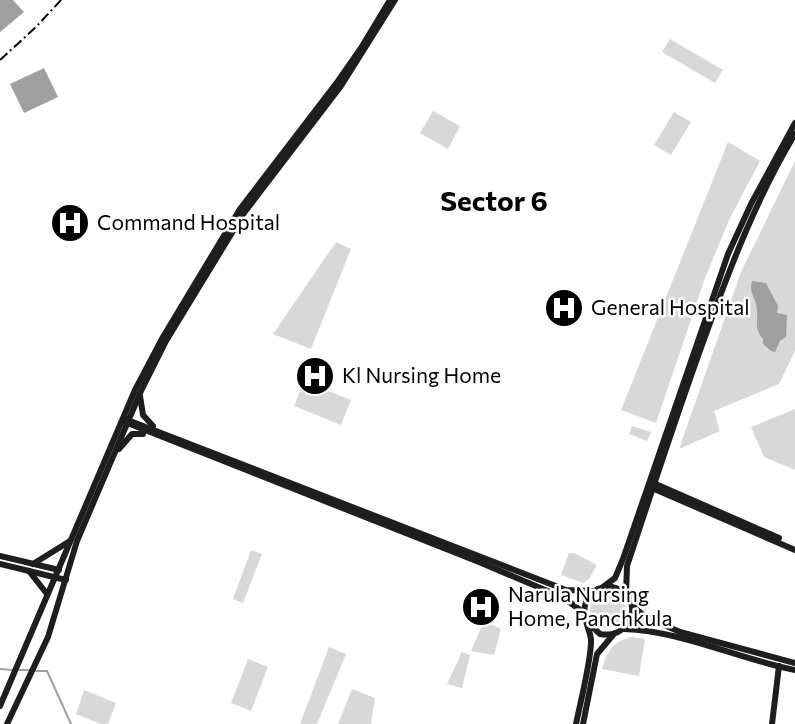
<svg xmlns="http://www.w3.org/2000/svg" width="795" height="724" font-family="Commissioner,sans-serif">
	<rect width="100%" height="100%" fill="#fff"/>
	<g fill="#d8d8d8">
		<polygon points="670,39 723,70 715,83 662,52"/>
		<polygon points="433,111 460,126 448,149 420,133"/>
		<polygon points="674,112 691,122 671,155 654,145"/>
		<polygon points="728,142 760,161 730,218 705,278 656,423 621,410"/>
		<polygon points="795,161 795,351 779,384 714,411 720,431 679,449 741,272"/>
		<polygon points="336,242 351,249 311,349 273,334"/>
		<polygon points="304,381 351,400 341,425 294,406"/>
		<polygon points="795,409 795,470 764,457 751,427"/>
		<polygon points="632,426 651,432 647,441 629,434"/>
		<polygon points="251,550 262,554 243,603 233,599"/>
		<polygon points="569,553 574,553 597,565 589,579 583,583 561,575"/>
		<circle cx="608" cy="610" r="18"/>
		<polygon points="484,621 501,629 494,655 471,651"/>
		<path d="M632 637 645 639 639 676 602 669C607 651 613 641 632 637Z"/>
		<polygon points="329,647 346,654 317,724 300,724"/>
		<polygon points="462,652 470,655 462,688 447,684"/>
		<polygon points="248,659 268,667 251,711 231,703"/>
		<polygon points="352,689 375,698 371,724 338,724"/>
		<polygon points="84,690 116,703 108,724 101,724 76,714"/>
	</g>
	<g fill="#9f9f9f">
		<polygon points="0,0 13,0 24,12 0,32"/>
		<polygon points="44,68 58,97 24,113 10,84"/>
		<path d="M752 281 766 283 778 306 777 313 787 315 786 337 780 341 775 352 771 351 763 344V339C754 328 758 322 757 310 757 299 748 293 752 281Z"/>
	</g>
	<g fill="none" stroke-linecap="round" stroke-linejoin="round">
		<g stroke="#9f9f9f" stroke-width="2">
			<polyline points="0,669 13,670"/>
			<polyline points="19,670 30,670"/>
			<polyline points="36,671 47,671 71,724"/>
		</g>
		<g stroke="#1e1e1e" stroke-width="6">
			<polyline points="140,396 143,415 153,426"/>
			<polyline points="125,419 566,590 595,591"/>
			<polyline points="125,422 479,562 564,598 584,613"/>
			<polyline points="119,449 132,434 143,434"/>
			<polyline points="651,482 779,538"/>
			<polyline points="652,488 795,550"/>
			<polyline points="0,556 59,570"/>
			<polyline points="0,564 66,580"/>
			<polyline points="33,564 70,541"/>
			<polyline points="29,571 47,594"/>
			<polyline points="603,587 615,578 623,559 728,254 751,204 795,123"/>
			<path d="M626 594 627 566C653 488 678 410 706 334 731 265 757 197 795 134"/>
			<polyline points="632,605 644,616 680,632 795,663"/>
			<path d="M624 629C682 631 738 659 795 670"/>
			<polyline points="0,706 135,390 163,337 240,209 338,81 361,48 390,0"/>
			<polyline points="7,724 48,637 77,541 141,391 166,341 244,213 341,86 395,0"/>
			<path d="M576 724C580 704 592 657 591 639 589 627 581 615 586 602 590 590 604 584 616 588 645 598 632 640 600 634L587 622"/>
			<polyline points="583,724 597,654 613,635"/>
			<polyline points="772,724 779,666"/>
		</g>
		<polyline stroke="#000" stroke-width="2" stroke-dasharray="10 3.5 2 3.5" stroke-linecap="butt" points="0,60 36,27 61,0"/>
	</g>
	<defs>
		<symbol id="hospital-disc" viewBox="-11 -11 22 22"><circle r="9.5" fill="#000" stroke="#fff"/><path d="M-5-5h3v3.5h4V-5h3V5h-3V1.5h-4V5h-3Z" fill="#fff"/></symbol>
	</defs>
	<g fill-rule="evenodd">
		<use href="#hospital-disc" x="48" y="201" width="44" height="44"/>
		<use href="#hospital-disc" x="542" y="286" width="44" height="44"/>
		<use href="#hospital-disc" x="293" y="354" width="44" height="44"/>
		<use href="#hospital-disc" x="459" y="585" width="44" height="44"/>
	</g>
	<g text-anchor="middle" stroke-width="5" stroke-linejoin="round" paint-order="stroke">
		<g font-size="21" fill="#000" stroke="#fff" text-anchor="start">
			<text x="97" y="230">Command Hospital</text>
			<text x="591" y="315">General Hospital</text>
			<text x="342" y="383">Kl Nursing Home</text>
			<text x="508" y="602">Narula Nursing<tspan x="508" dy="24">Home, Panchkula</tspan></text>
		</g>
		<g font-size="28" font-weight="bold" fill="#000" stroke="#fff">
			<text x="494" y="211">Sector 6</text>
		</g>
	</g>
</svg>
